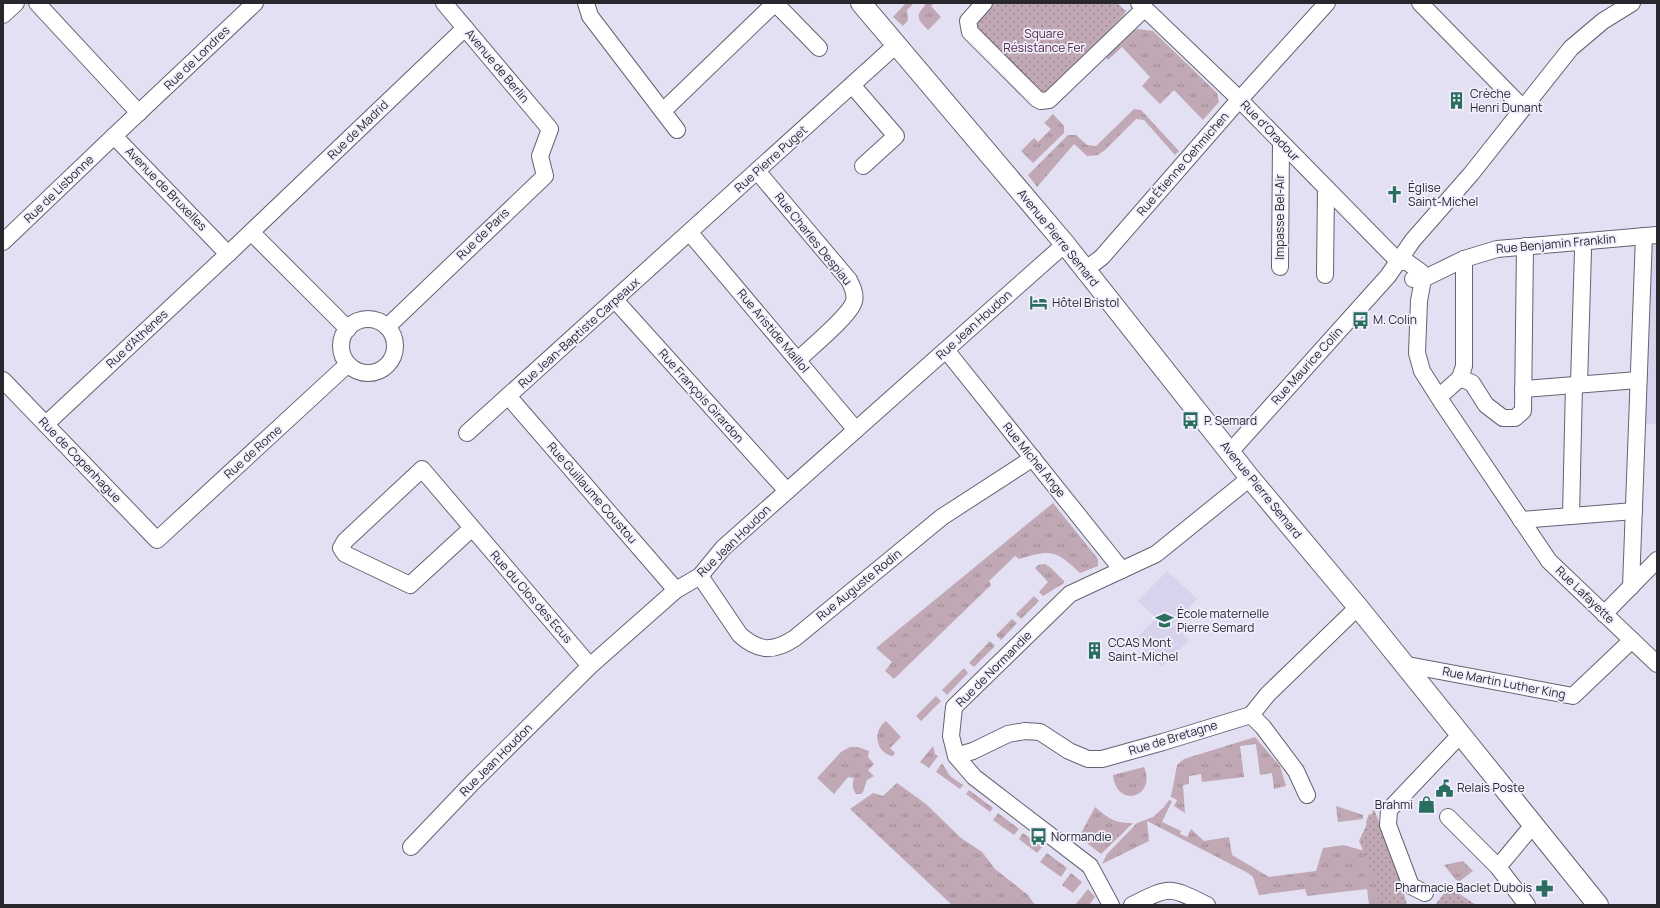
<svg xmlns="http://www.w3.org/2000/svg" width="1660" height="908" font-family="Manrope,sans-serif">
	<defs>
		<pattern id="grass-tufts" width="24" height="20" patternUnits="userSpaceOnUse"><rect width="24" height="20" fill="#c0a8b5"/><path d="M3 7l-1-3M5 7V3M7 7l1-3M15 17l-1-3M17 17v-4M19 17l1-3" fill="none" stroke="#9c8994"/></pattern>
		<pattern id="park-dots" width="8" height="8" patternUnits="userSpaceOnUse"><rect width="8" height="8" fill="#c0a8b5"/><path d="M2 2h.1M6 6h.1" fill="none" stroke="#9c8994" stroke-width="1.8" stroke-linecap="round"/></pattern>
	</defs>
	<rect width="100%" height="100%" fill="#e4e0f3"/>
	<g fill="#d8d2ec">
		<polygon points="1647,242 1657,242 1657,424 1643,424"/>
		<polygon points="1167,571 1197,599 1173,624 1189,640 1162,667 1134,641 1156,618 1138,601"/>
	</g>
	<g fill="url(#grass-tufts)">
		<polygon points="906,3 914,3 907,10 908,20 903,26 893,17"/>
		<path d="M924 3H934L931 6 941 17 928 30C919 21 914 16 925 6Z"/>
		<polygon points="1138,29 1153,31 1217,93 1219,102 1203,120 1174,90 1160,104 1142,86 1150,77 1122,47 1108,60 1106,57 1128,32"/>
		<polygon points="1134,109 1141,110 1179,151 1175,155 1144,120 1136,119 1105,150 1098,155 1087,156 1074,144 1037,187 1028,175 1068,135 1076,135 1087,145 1096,146"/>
		<polygon points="1053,114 1064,126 1064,133 1033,163 1021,151 1034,138 1038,142 1051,129 1044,123"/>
		<path d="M1053 503 1098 559V566L1080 573C1056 550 1051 549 1019 559L1015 556 989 581 991 585 894 679 885 671 892 662 876 648Z"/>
		<polygon points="1045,564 1051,568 1064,581 1064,583 1043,596 1039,592 1048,582 1035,568 1038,565"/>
		<polygon points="1034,596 1039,601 1021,619 1016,614"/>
		<polygon points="1012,619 1017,623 1001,640 996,635"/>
		<polygon points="990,641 995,646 974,667 969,663"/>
		<polygon points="964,668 968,673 947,695 942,690"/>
		<polygon points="936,696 941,701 921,721 916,716"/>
		<path d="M886 721 901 737 890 748 895 753 893 756C877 754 871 732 886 721Z"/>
		<polygon points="1255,737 1280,766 1286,786 1274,789 1272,773 1260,775 1256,744 1240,746 1244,777 1202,782 1201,774 1189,776 1189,784 1183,785 1185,813 1174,806 1177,800 1171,797 1177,765 1184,759"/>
		<polygon points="933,746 935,754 938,756 929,768 920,762"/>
		<path d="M850 747H858L869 751 868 757 874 764 868 770 874 776 867 780 863 792 861 794H856C852 788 852 784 854 778L848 777 834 794 817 778 841 752Z"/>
		<polygon points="942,763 950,776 963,785 960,789 936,772"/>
		<path d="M1144 767C1157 798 1116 809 1113 775Z"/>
		<polygon points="897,783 926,804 961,838 982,852 995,869 1028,895 1035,905 952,905 850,809 873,793 883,796"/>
		<polygon points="969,790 993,808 990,812 966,794"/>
		<polygon points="1169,800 1172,801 1162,822 1181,831 1180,834 1187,837 1191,829 1204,841 1229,837 1232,855 1269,877 1316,871 1323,848 1343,845 1365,851 1369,837 1366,822 1369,814 1376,816 1404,905 1369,905 1367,889 1307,896 1305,889 1259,895 1253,877 1248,873 1147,821 1149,841 1102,864 1107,854 1137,823 1153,817 1164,807"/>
		<polygon points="1336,806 1363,815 1363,819 1338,822"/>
		<path d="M1095 807C1107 818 1117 824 1133 823L1101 854 1079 837Z"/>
		<polygon points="998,813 1019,829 1014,835 993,820"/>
		<polygon points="1023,833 1042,847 1037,853 1019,839"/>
		<polygon points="1047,853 1067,868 1061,877 1040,862"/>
		<polygon points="1463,861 1473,871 1460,881 1456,880 1444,865"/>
		<polygon points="1071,873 1082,882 1073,893 1062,885"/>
		<polygon points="1088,889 1095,897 1089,905 1075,905"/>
	</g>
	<g fill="url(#park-dots)">
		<polygon points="993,3 1117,3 1126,11 1124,15 1046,95 974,26 975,21"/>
		<polygon points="1374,809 1399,874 1407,905 1379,905 1376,881 1359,841"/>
		<polygon points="1449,887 1476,905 1435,905"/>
	</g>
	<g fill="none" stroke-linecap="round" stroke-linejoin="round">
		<defs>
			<g id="minor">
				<polyline points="37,3 139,113"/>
				<polyline points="255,3 114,136 228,254 465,28"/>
				<polyline points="586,3 590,16 677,130"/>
				<polyline points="775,3 819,48"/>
				<polyline points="984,3 968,21 970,32 1037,99 1041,101 1049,100 1144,9"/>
				<polyline points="1139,3 1232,92 1399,262"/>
				<polyline points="1420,3 1523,108"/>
				<polyline points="3,15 16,3"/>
				<polyline points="852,85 896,136 863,166"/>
				<polyline points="663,111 775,3"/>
				<path d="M757 171 849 280C852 286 856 294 854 301 851 315 810 348 798 360"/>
				<polyline points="252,233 348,329"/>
				<polyline points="690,233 856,430"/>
				<polyline points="3,242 114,136"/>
				<polyline points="1399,262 1407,262 1421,272 1423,279 1419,301 1417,353 1422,371 1441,401 1549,561 1657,664"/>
				<polyline points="1280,267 1281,143"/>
				<polyline points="1085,270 1102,257 1231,109 1327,3"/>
				<polyline points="1325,275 1326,188"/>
				<polyline points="1413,279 1423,279 1464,259 1497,249 1657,235"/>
				<polyline points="615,300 787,491"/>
				<circle cx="368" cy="346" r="27"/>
				<polyline points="387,327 545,176 540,156 550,129 444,3"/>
				<polyline points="946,350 1122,570"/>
				<polyline points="1460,378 1472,383 1486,405 1503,418 1515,418 1523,411 1525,246"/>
				<polyline points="3,380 157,540 348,364"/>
				<polyline points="1579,384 1583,251 1581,242"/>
				<polyline points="1523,389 1638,380"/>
				<polyline points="508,396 676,590"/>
				<polyline points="1439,397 1460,378 1464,366 1464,259"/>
				<polyline points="46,424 228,254"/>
				<polyline points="467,433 896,45"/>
				<polyline points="1230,452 1388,276 1413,240 1471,174 1571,48 1603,21 1632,3"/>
				<polyline points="1571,516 1574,385"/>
				<polyline points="1521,520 1634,511"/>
				<polyline points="472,528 410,585 345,554 341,548 345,541 422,469 590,666"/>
				<path d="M700 576 740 635C759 652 774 652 795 638L942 517 1033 458"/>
				<polyline points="1631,587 1644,236"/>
				<polyline points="1604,614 1657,560"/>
				<polyline points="1402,664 1573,696 1632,640"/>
				<polyline points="1251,715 1263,727 1296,771 1307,795"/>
				<polyline points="956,756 973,751 1008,734 1025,731 1040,732 1069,751 1088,759 1102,759 1163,742 1251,715 1268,694 1358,607"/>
				<polyline points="1448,817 1498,867"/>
				<polyline points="411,847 473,782 590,666 676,590 700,576 723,548 1065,244"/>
				<polyline points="1425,893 1411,886 1388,825 1389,810 1460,735"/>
				<polyline points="1111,905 1090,866 974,777 956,756 951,736 954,707 1070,594 1156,554 1250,478"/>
				<path d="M1132 905C1171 886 1168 886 1207 905"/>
				<polyline points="1527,905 1498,867 1533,825"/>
			</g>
			<polyline id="major" points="861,3 1065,244 1250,478 1358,607 1598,905"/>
		</defs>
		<use href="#minor" stroke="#656272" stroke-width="18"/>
		<use href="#major" stroke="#656272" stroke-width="22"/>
		<use href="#minor" stroke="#fff" stroke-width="16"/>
		<use href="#major" stroke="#fff" stroke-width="20"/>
	</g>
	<defs>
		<symbol id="building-bare" viewBox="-9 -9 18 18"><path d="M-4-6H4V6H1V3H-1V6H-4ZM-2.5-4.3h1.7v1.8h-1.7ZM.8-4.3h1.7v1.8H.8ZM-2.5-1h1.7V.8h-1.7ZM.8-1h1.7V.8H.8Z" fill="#2b6e5f" stroke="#f1eefd" stroke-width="2.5" paint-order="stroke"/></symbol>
		<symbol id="church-bare" viewBox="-9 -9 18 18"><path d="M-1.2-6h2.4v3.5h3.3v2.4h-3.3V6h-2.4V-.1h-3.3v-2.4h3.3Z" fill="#2b6e5f" stroke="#f1eefd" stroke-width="2.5" paint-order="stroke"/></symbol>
		<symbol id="hotel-bare" viewBox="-9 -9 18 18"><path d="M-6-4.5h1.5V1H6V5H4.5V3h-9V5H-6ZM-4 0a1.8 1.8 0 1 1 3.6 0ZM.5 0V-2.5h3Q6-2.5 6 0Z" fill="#2b6e5f" stroke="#f1eefd" stroke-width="2.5" paint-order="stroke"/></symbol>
		<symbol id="bus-bare" viewBox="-9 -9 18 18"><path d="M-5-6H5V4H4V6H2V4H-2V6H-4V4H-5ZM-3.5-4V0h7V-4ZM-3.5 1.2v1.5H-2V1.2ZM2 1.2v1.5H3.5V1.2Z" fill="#2b6e5f" stroke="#f1eefd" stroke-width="2.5" paint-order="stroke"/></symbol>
		<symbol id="school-bare" viewBox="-9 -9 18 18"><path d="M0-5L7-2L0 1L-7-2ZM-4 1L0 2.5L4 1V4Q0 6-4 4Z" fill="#2b6e5f" stroke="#f1eefd" stroke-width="2.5" paint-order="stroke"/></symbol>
		<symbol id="civic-bare" viewBox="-9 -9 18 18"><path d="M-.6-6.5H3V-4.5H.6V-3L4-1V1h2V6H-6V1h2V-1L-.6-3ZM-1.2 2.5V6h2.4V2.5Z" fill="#2b6e5f" stroke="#f1eefd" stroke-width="2.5" paint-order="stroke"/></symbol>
		<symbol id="shop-bare" viewBox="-9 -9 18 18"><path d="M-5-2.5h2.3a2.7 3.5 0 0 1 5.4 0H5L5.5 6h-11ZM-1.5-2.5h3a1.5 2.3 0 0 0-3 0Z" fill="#2b6e5f" stroke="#f1eefd" stroke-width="2.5" paint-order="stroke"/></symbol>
		<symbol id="pharmacy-bare" viewBox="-9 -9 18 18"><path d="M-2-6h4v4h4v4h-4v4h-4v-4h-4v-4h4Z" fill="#2b6e5f" stroke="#f1eefd" stroke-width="2.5" paint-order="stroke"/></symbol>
	</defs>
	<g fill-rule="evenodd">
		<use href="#building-bare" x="1444" y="88" width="25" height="25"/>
		<use href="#church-bare" x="1382" y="182" width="25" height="25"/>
		<use href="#hotel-bare" x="1026" y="290" width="25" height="25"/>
		<use href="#bus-bare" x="1348" y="308" width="25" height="25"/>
		<use href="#bus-bare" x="1178" y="408" width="25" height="25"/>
		<use href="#school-bare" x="1152" y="608" width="25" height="25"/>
		<use href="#building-bare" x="1082" y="638" width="25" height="25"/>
		<use href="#civic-bare" x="1432" y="776" width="25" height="25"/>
		<use href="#shop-bare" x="1414" y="792" width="25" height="25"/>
		<use href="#bus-bare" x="1026" y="824" width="25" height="25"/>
		<use href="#pharmacy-bare" x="1532" y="876" width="25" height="25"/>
	</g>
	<g text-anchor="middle" stroke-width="3.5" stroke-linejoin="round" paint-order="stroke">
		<g font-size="12" fill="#542843" stroke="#f1eefd">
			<text x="1044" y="38">Square<tspan x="1044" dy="14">Résistance Fer</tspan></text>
		</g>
		<g font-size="12" fill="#28272e" stroke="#f1eefd">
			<text transform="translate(197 58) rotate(-44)" y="4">Rue de Londres</text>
			<text transform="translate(497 66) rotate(50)" y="4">Avenue de Berlin</text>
			<text transform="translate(358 130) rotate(-44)" y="4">Rue de Madrid</text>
			<text transform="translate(1270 131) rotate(46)" y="4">Rue d'Oradour</text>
			<text transform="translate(771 159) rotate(-42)" y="4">Rue Pierre Puget</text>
			<text transform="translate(1183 164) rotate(-49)" y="4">Rue Étienne Oehmichen</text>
			<text transform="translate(59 189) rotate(-44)" y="4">Rue de Lisbonne</text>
			<text transform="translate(166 189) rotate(46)" y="4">Avenue de Bruxelles</text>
			<text transform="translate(1280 217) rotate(-90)" y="4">Impasse Bel-Air</text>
			<text transform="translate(483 234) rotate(-44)" y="4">Rue de Paris</text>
			<text transform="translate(1058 238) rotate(51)" y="4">Avenue Pierre Semard</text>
			<text transform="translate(813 239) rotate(51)" y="4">Rue Charles Despiau</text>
			<text transform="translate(1556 244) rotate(-5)" y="4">Rue Benjamin Franklin</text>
			<text transform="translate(974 325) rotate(-42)" y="4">Rue Jean Houdon</text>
			<text transform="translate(773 331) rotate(50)" y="4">Rue Aristide Maillol</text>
			<text transform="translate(579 333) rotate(-42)" y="4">Rue Jean-Baptiste Carpeaux</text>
			<text transform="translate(137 339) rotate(-43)" y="4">Rue d'Athènes</text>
			<text transform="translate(1307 366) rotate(-48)" y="4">Rue Maurice Colin</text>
			<text transform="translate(701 396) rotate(48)" y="4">Rue François Girardon</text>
			<text transform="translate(253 452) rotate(-42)" y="4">Rue de Rome</text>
			<text transform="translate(80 460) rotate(46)" y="4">Rue de Copenhague</text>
			<text transform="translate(1034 460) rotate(51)" y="4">Rue Michel Ange</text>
			<text transform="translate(1261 490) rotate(51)" y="4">Avenue Pierre Semard</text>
			<text transform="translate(592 493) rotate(49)" y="4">Rue Guillaume Coustou</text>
			<text transform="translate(734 541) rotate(-44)" y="4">Rue Jean Houdon</text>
			<text transform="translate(859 585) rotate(-39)" y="4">Rue Auguste Rodin</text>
			<text transform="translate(1585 595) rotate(44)" y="4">Rue Lafayette</text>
			<text transform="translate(531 597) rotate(49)" y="4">Rue du Clos des Ecus</text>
			<text transform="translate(994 669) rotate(-45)" y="4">Rue de Normandie</text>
			<text transform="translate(1504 683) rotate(11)" y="4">Rue Martin Luther King</text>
			<text transform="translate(1173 738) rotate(-17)" y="4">Rue de Bretagne</text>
			<text transform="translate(496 760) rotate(-45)" y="4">Rue Jean Houdon</text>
		</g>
		<g font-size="12" fill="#28272e" stroke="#f1eefd" text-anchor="start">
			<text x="1470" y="98">Crèche<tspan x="1470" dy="14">Henri Dunant</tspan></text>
			<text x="1408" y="192">Église<tspan x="1408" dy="14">Saint-Michel</tspan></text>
			<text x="1052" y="307">Hôtel Bristol</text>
			<text x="1373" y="324">M. Colin</text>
			<text x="1204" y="425">P. Semard</text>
			<text x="1177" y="618">École maternelle<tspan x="1177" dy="14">Pierre Semard</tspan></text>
			<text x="1108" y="647">CCAS Mont<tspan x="1108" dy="14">Saint-Michel</tspan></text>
			<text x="1457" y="792">Relais Poste</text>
			<text x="1413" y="809" text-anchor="end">Brahmi</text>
			<text x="1051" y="841">Normandie</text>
			<text x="1532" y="892" text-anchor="end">Pharmacie Baclet Dubois</text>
		</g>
	</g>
	<rect width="1660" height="908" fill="none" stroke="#28272e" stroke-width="8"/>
</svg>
